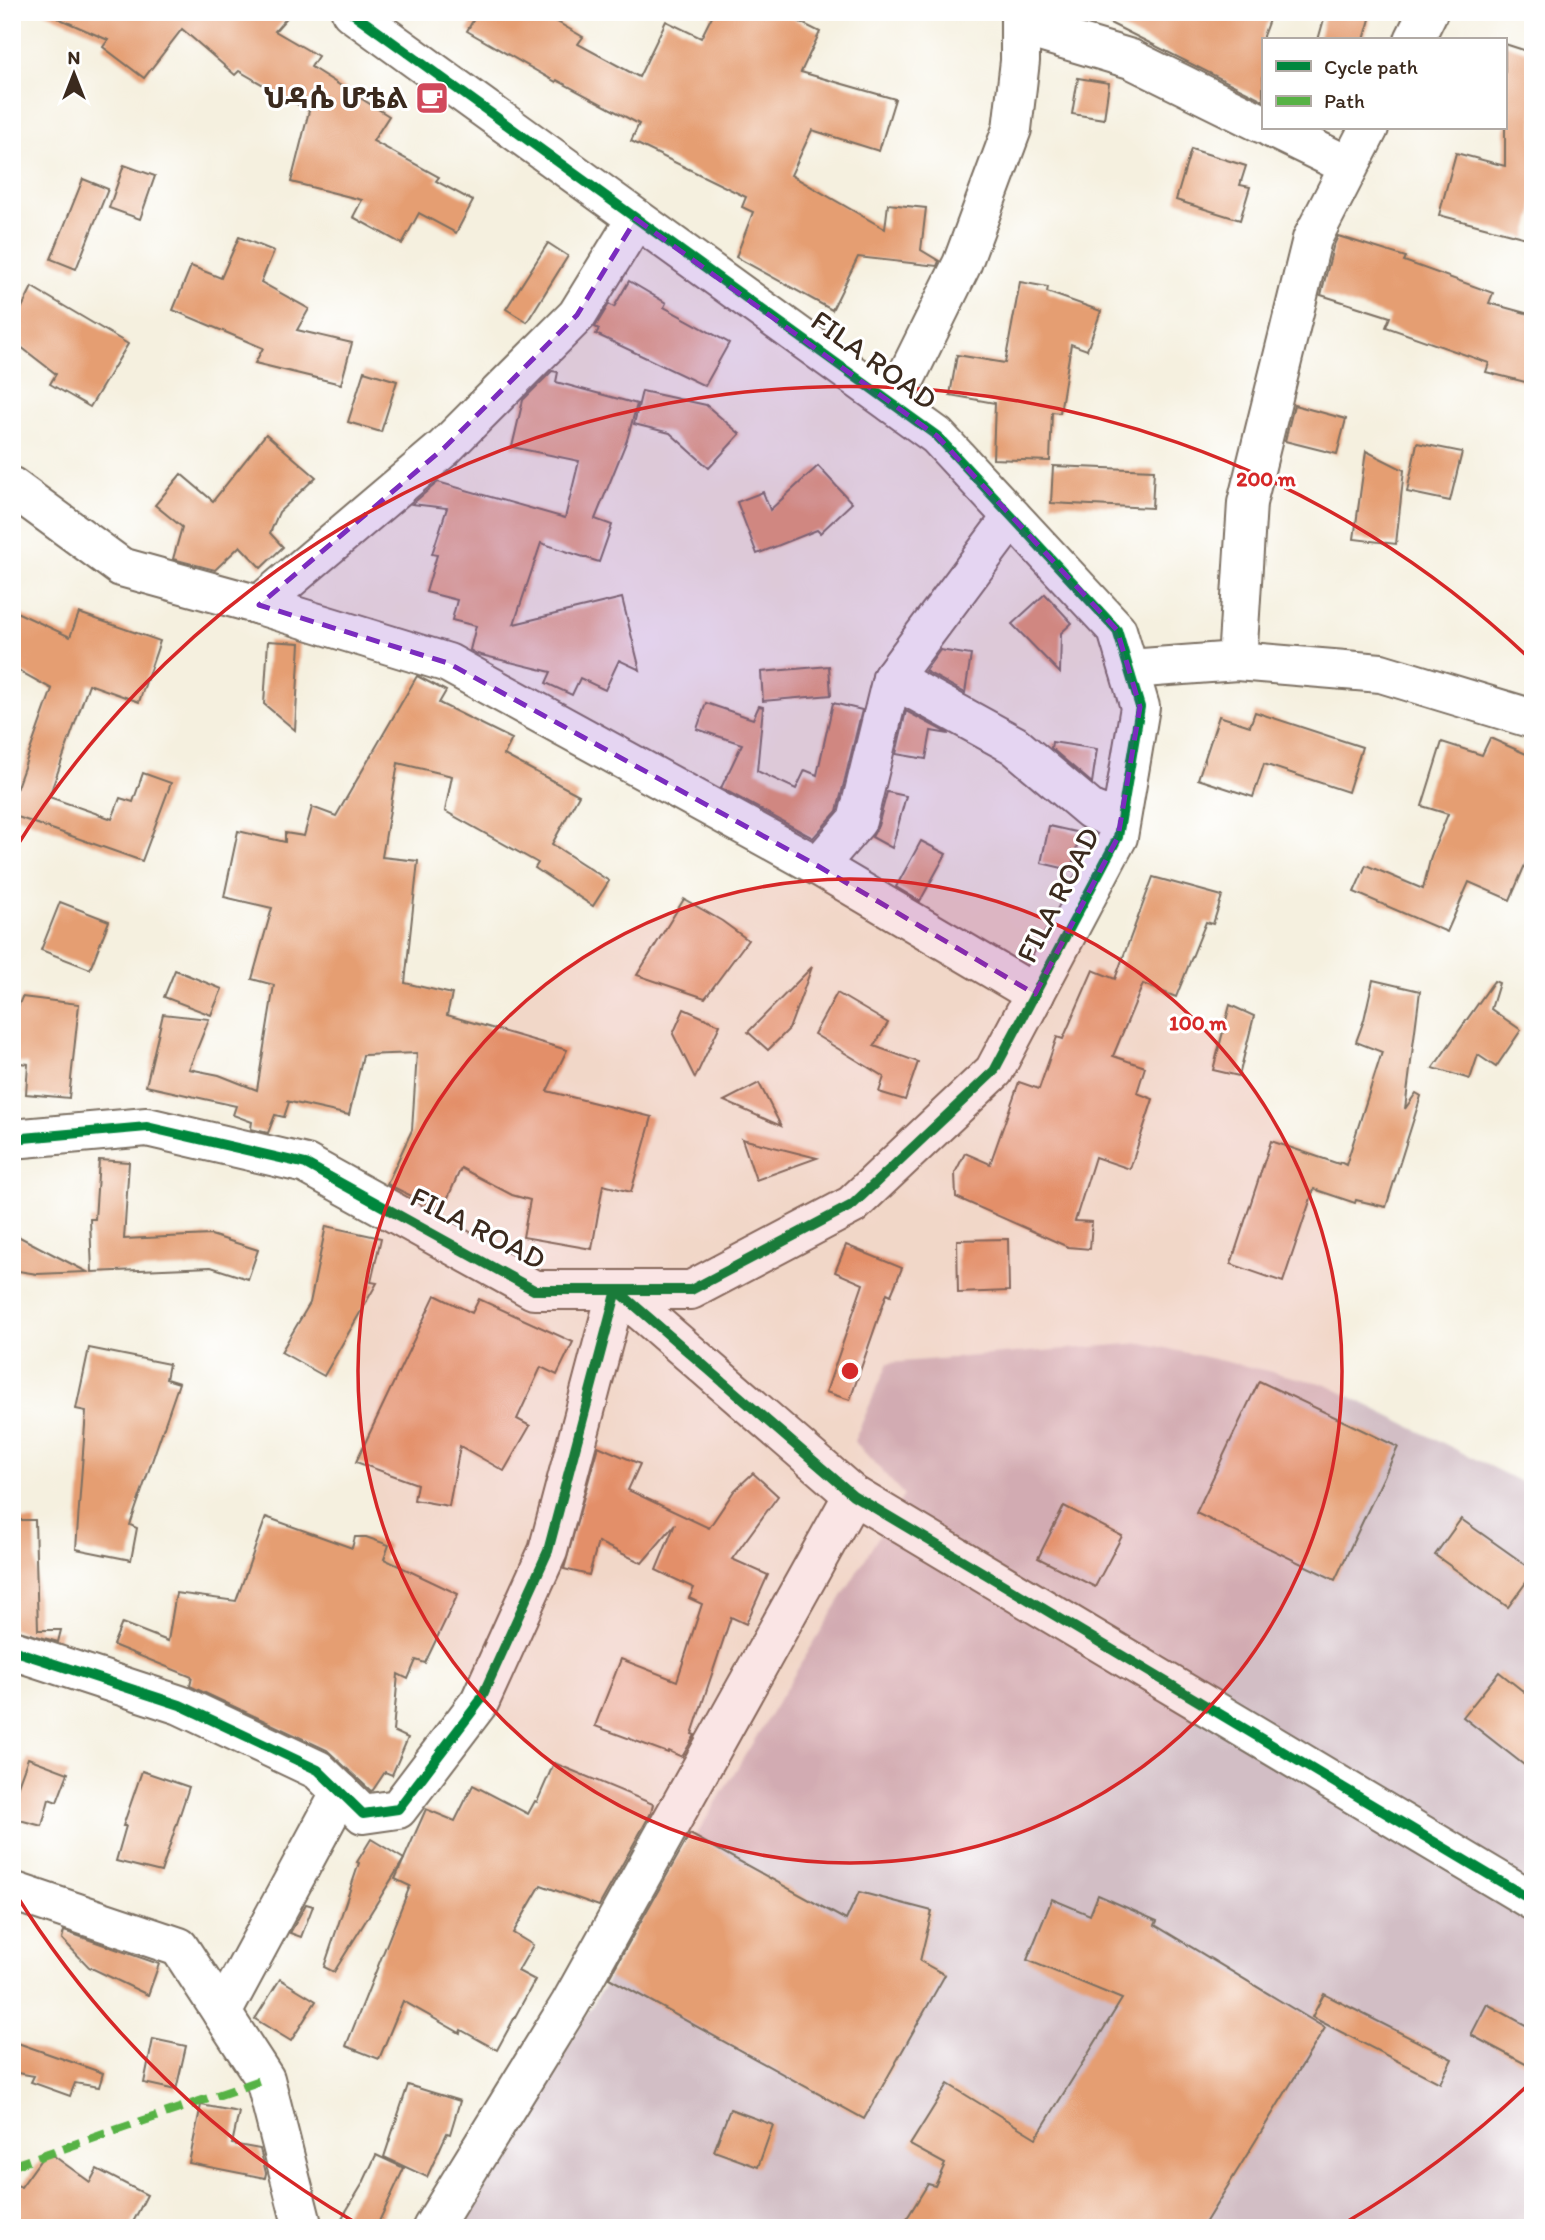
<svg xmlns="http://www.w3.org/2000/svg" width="1545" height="2240" font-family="Itim,'Noto Sans Ethiopic',sans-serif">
	<rect width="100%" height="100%" fill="#fff"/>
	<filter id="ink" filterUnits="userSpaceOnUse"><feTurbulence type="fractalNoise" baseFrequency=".0143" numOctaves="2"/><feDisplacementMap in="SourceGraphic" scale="14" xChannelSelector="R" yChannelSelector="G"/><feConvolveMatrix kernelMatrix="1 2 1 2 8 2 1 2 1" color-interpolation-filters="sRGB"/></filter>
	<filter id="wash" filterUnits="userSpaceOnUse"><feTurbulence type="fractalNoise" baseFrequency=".00686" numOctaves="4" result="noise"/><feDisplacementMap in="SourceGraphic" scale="28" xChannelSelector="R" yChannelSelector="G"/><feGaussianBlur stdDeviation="1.57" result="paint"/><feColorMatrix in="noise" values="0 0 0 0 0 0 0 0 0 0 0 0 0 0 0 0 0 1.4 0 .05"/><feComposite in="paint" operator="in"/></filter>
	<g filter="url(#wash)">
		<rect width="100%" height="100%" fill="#f5f0df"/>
		<polygon fill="#d2bec5" points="1143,1343 1325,1384 1533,1488 1533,2228 456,2228 904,1495 854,1441 888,1363"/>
		<g id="blocks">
			<g fill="#e59e72">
				<polygon points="44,12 292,12 275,31 318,56 311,67 389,116 373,141 439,177 436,181 473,201 456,233 419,213 402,244 353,217 362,200 291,182 309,111 239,71 235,75 182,29 144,78 103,47 108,40"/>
				<polygon points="478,12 540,12 583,37 578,44 639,77 666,21 701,38 714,12 780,12 820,32 801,72 895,99 879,151 812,130 791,175 885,229 888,204 926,208 921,250 939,261 937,266 858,257 832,310 736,257 753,212 742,207 746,197 631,141 639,124 557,80 556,82 467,31"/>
				<polygon points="1088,12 1256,12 1270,17 1263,36 1263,100"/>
				<polygon points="1326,12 1372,12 1364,40 1318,40"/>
				<polygon points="1505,44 1533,53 1533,213 1526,238 1439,215 1456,153 1505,166"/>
				<polygon points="1078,78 1109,83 1104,119 1072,114"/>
				<polygon points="1191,149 1246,166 1240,185 1250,187 1240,220 1176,200"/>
				<polygon points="124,165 155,176 140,219 109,208"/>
				<polygon points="83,179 108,189 76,269 51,259"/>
				<polygon points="1338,236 1406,257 1404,261 1493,293 1489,303 1533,315 1533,384 1486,372 1489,363 1386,327 1390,317 1321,295 1333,247"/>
				<polygon points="239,237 274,251 261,282 309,309 297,330 352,343 341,384 255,363 263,348 173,310 191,266 221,278"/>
				<polygon points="548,243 568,256 527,322 506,309"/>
				<polygon points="629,281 666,303 664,307 729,343 705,386 596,334 599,329 595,327 609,304 614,307"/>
				<polygon points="1020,282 1048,287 1047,292 1101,311 1087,350 1071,344 1060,413 1052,412 1050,461 993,459 995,403 950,395 957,355 1005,363"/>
				<polygon points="32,287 128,344 90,407 50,384 56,374 12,340 12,328"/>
				<polygon points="364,371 397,381 381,432 348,422"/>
				<polygon points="552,371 558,372 556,382 637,404 627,440 595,519 612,525 599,562 541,543 514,624 622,598 640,670 619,660 605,690 580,678 572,695 546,683 551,672 477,654 470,650 476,626 452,620 457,600 426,592 437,555 432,554 447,508 412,504 438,482 565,518 579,461 512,447 523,400"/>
				<polygon points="642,391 706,405 740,434 709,468 670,433 634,424"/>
				<polygon points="1294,405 1346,419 1337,454 1285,441"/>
				<polygon points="266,434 316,477 279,512 270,533 283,547 261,568 240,546 215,570 173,559 182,527 155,505 181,474 213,501"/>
				<polygon points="1417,443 1462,452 1450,501 1407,492"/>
				<polygon points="1366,451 1404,470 1396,544 1354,539"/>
				<polygon points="818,466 852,503 820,533 817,530 757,554 737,502 763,492 770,510"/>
				<polygon points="1053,466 1154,470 1152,508 1051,503"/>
				<polygon points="1045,594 1072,623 1061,633 1060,673 1012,624"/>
				<polygon points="12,610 70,637 79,613 160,641 139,702 89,684 49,797 112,819 120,798 133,802 143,773 171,783 142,861 12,815 12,801 52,689 12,667"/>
				<polygon points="268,641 300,643 295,730 264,704"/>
				<polygon points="940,650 971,655 965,693 925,671"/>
				<polygon points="829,666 831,695 763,701 761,672"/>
				<polygon points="417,676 446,691 439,703 512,739 504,755 579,795 552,844 609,881 593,906 535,868 538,863 445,811 452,776 398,763 382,857 418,861 405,983 452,994 447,1015 567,1050 547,1091 652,1117 631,1192 603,1185 592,1249 523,1237 530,1200 512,1195 461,1168 442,1211 387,1184 412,1130 417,1053 363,1055 349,1115 286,1101 289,1102 284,1117 275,1115 268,1133 251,1129 252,1122 233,1115 236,1106 146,1086 163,1014 209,1019 189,1069 219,1075 257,1090 274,985 252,979 272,908 224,897 238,831 285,842 285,833 304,836 312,807 336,816"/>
				<polygon points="706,703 753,719 759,706 763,707 757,771 796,789 805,770 817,775 833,703 862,710 837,811 813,838 721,788 742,744 697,729"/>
				<polygon points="906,711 949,734 931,731 926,759 896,754"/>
				<polygon points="1255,712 1362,747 1348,792 1264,764 1253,797 1198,779 1219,716 1250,726"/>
				<polygon points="1490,738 1533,757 1533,846 1510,900 1469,882 1447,932 1354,892 1366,865 1423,889 1431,856 1448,814 1422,806 1442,742 1482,755"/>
				<polygon points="1052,742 1097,749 1092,783 1051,748"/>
				<polygon points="887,792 906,796 892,848 872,837 878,826"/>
				<polygon points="1049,826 1080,833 1071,870 1041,863"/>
				<polygon points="921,841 946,854 920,901 896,887"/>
				<polygon points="1153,877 1222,896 1213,924 1206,922 1176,997 1143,984 1113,1056 1145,1067 1137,1093 1153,1099 1130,1169 1095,1157 1075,1221 1092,1222 1090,1249 1068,1247 956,1197 955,1173 965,1153 990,1164 1019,1082 1039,1089 1057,1037 1063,1039 1093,970 1115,979"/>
				<polygon points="684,899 722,921 748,940 705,998 637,975"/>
				<polygon points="60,902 109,921 90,969 41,950"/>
				<polygon points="812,967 789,1029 768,1050 748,1032"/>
				<polygon points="175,970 222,989 211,1015 164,997"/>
				<polygon points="1373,980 1420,991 1405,1109 1416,1093 1421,1096 1386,1207 1356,1200 1355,1203 1314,1189 1283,1282 1231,1264 1271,1141 1339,1164 1340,1162 1346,1165 1382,1052 1356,1042 1364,1020"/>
				<polygon points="1494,981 1499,983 1491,1009 1521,1030 1496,1067 1478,1055 1470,1079 1433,1068"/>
				<polygon points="837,993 888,1023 874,1046 918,1062 905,1100 879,1092 884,1077 814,1034"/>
				<polygon points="22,997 79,1004 69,1098 26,1094 28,1064 12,1062 12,1022"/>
				<polygon points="1230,1005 1254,1016 1239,1076 1213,1070"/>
				<polygon points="684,1009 720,1025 695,1078 673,1034"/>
				<polygon points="759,1083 781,1126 724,1101"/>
				<polygon points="742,1139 817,1158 756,1180"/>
				<polygon points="99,1160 129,1162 124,1239 211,1235 258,1250 248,1279 211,1267 92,1272 90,1219 95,1219"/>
				<polygon points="326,1226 381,1238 371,1282 377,1283 324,1376 281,1352 310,1303"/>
				<polygon points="12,1233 87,1272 37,1274 12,1270"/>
				<polygon points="1008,1239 1009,1291 958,1293 957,1240"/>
				<polygon points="846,1245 902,1268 891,1295 887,1293 850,1400 826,1392 863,1284 835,1272"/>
				<polygon points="435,1295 472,1313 479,1299 573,1342 557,1375 541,1367 517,1419 530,1426 504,1471 460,1446 449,1506 414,1500 417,1484 356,1462"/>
				<polygon points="89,1348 169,1364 166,1379 179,1383 130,1525 137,1528 131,1560 76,1549 86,1411 76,1409"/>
				<polygon points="1259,1381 1398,1447 1335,1580 1196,1513"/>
				<polygon points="598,1446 640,1464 628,1490 709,1528 734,1491 753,1473 778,1496 732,1559 768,1575 746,1624 731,1617 692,1734 695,1735 682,1757 669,1751 668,1753 595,1726 621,1659 677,1681 702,1604 689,1598 694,1588 656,1570 675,1524 642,1563 598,1542 589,1575 564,1569"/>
				<polygon points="1064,1506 1122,1536 1095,1587 1038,1558"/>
				<polygon points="266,1517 352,1548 355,1537 366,1537 389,1545 384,1559 458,1594 425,1663 416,1660 408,1679 398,1674 393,1731 408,1738 392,1775 385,1772 373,1790 371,1791 327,1750 190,1686 192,1677 113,1645 122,1623 168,1641 176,1593 236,1601"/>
				<polygon points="1461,1519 1533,1570 1533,1573 1508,1607 1435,1555"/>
				<polygon points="12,1520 35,1520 38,1630 61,1630 58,1642 12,1629"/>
				<polygon points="1499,1672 1533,1699 1533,1772 1463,1717"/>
				<polygon points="28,1758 68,1773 57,1802 49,1799 42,1826 12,1818 12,1802"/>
				<polygon points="554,1763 653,1804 651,1813 599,1906 541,1885 513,1933 533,1945 518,1971 535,1980 497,2050 461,2030 460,2033 403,2001 379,2059 346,2046 410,1886 395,1879 426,1809 455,1821 473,1785 528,1814 535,1801 537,1802"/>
				<polygon points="142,1771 189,1787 161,1872 116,1861 126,1826 123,1826"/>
				<polygon points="690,1834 846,1920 859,1892 932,1911 920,1961 945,1975 864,2119 609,1978"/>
				<polygon points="371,1839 404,1859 334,1972 324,1967 359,1863 357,1862"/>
				<polygon points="1098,1895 1157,1921 1155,1925 1325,2028 1202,2228 901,2228 928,2184 935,2186 945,2164 910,2145 948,2084 1036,2138 1122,1999 1027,1960 1052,1899 1090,1915"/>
				<polygon points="306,1904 313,1906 301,1937 290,1933"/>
				<polygon points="64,1931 159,1964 148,1995 89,1967 62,1939"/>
				<polygon points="280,1979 316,2001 291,2041 255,2019"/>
				<polygon points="1324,1994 1452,2059 1440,2083 1312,2017"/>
				<polygon points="1487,2004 1533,2029 1533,2068 1471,2035"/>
				<polygon points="153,2039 186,2046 176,2090 144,2083"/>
				<polygon points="12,2041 103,2073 99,2087 75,2083 70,2096 31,2082 34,2076 12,2072"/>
				<polygon points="408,2085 460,2101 450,2134 447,2133 427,2177 384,2157"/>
				<polygon points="201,2105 239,2112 232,2144 260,2149 266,2173 265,2178 189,2163"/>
				<polygon points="730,2109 773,2125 758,2167 714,2151"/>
				<polygon points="47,2151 90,2182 97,2169 147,2195 130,2228 12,2228 12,2183 21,2187"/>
				<polygon points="376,2155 404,2168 376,2228 336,2228 363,2183"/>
			</g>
		</g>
	</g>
	<g filter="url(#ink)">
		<use href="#blocks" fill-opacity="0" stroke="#7c6f62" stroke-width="2"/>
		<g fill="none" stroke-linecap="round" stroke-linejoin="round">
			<defs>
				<g id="street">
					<polyline points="1020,26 1131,59 1263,124"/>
					<polyline points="1414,40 1428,12"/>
					<polyline points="1271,128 1349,166"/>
					<polyline points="893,404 962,264 1012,129 1020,61 1020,12"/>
					<polyline points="12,487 121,567 259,605 448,663 818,866 1035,994"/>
					<polyline points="259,605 444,448 577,315 636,219"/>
					<polyline points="1237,661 1247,503 1312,239 1369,128"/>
					<polyline points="1129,669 1237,661 1381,673 1533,719"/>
					<polyline points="892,678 1014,745 1091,810 1120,821"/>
					<polyline points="818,866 857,821 892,678 1012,517"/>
					<polyline points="12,1650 180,1705 318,1770 363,1814 398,1809 480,1701 548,1551 617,1290 853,1495 1533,1901"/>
					<polyline points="12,1891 179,1947 265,2079 303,2228"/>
					<polyline points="222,2013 341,1792"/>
					<polyline points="432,2228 570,2004 853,1495"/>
				</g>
				<polyline id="secondary" points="12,1139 147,1127 306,1164 534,1290 691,1290 852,1205 994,1071 1118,837 1140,707 1117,630 937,436 351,12"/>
			</defs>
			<use href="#street" stroke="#7c6f62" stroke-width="42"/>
			<use href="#secondary" stroke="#7c6f62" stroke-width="42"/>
			<use href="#street" stroke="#fff" stroke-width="38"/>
			<use href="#secondary" stroke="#fff" stroke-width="38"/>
			<polyline stroke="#57b245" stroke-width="9" stroke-dasharray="18 9" stroke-linecap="butt" points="12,2166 265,2079"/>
			<defs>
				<g id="cycleway">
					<polyline points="12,1139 147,1127 306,1164 534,1290 691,1290 852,1205 994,1071 1118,837 1140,707 1117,630 937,436 351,12"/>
					<polyline points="12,1650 180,1705 318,1770 363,1814 398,1809 480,1701 548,1551 617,1290 853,1495 1533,1901"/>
				</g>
			</defs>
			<use href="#cycleway" stroke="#fff" stroke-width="15"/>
			<use href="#cycleway" stroke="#00873e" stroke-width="10"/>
		</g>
	</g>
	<path fill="#7b2cbf" fill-opacity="0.2" stroke="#7b2cbf" stroke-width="5" stroke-dasharray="14 9" stroke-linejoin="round" d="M636 219 937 436 1117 630 1140 707 1118 837 1035 994 818 866 448 663 259 605 444 448 577 315Z"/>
	<circle cx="850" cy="1371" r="492" fill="#d62828" fill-opacity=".12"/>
	<g fill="none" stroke="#d62828" stroke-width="3.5">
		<circle cx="850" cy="1371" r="492"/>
		<path d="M1528 2085A985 985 0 0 1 1343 2224M358 2224A985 985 0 0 1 15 1893M15 849A985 985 0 0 1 1528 657"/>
	</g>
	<defs>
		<symbol id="cafe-square" viewBox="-11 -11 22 22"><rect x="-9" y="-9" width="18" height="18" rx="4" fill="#d1495b" stroke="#fff"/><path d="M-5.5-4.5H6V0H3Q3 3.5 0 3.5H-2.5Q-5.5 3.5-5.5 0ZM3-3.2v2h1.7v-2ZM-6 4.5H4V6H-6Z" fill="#fff"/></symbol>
	</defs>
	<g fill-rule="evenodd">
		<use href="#cafe-square" x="413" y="79" width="38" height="38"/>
	</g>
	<g text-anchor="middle" stroke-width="6" stroke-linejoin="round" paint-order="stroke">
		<g font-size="30" font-weight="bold" fill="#3b2a1e" stroke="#fff" text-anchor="end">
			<text x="408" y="108">ህዳሴ ሆቴል</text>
		</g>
		<g font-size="30" fill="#3b2a1e" stroke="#fff">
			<text transform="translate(874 360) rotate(36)" y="10">FILA ROAD</text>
			<text transform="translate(1058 895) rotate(-63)" y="10">FILA ROAD</text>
			<text transform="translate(478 1228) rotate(27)" y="10">FILA ROAD</text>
		</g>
	</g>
	<circle cx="850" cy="1371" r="10" fill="#d62828" stroke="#fff" stroke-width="3.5"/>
	<g font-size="21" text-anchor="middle" font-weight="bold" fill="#d62828" stroke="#fff" stroke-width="6" stroke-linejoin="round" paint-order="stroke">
		<text x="1266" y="486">200 m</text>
		<text x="1198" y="1030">100 m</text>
	</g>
	<rect width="1545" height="2240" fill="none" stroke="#fff" stroke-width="42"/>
	<rect x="1262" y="38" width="245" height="91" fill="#ffffff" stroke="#b1aaa5" stroke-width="2"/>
	<rect x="1276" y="61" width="35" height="10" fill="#00873e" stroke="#b1aaa5" stroke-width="2"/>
	<text x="1324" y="74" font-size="21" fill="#3b2a1e">Cycle path</text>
	<rect x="1276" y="96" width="35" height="10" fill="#57b245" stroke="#b1aaa5" stroke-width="2"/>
	<text x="1324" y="108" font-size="21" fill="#3b2a1e">Path</text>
	<g transform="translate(74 74)" stroke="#ffffff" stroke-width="5" paint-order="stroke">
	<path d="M0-5L12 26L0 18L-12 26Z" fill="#3b2a1e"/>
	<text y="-10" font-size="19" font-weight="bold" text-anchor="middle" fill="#3b2a1e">N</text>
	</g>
</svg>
